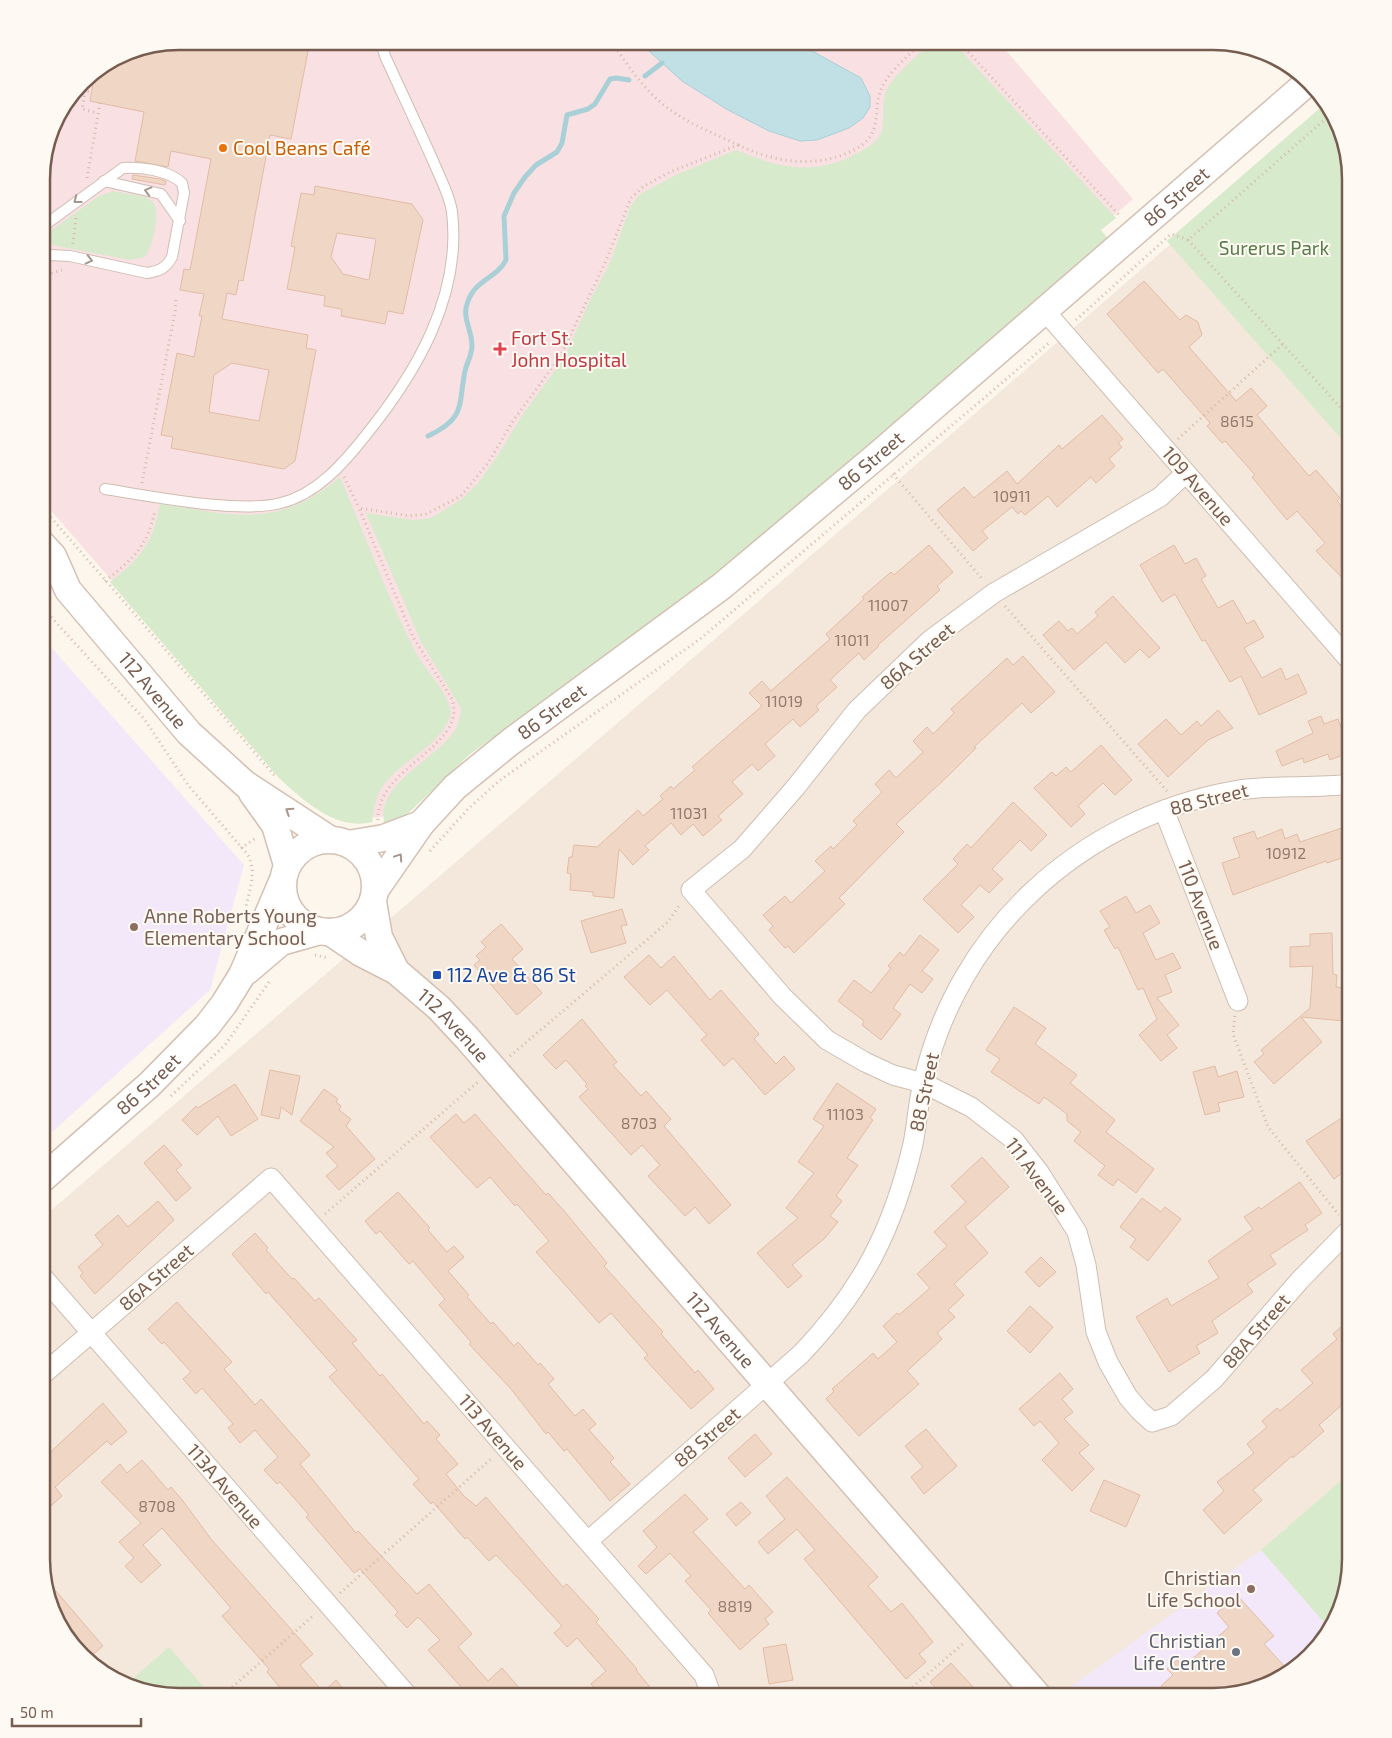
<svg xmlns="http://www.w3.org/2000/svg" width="1392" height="1738" font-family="'Exo 2',sans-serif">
	<rect width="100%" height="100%" fill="#fcf6ec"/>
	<polygon fill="#f3e8db" points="1174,241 1351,441 1351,1559 1336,1620 1290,1673 1213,1697 179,1697 110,1678 65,1636 41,1559 41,1219 686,664"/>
	<g fill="#f3e8f9">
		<polygon points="41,636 244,865 210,990 41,1142"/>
		<polygon points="1261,1550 1329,1628 1290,1673 1213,1697 1058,1696"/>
	</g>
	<polygon fill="#f9e0e3" points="179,41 998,41 1133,199 639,622 388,816 356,820 114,583 41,499 42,170 55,118 88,76 127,52"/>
	<g fill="#d7eacb">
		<path d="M933 41H952L1116 218 1101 230 1110 241 752 545 697 588 469 755 399 822 386 829C369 785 437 760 455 730 459 723 460 716 461 708L421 642 366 513 414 520 431 518 462 499 478 483 497 457 521 417 564 358 590 300 609 265 630 207 640 194 678 174 736 150C781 168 813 177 858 153 865 149 878 142 881 133 885 122 881 107 885 95 889 77 919 55 933 41Z"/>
		<polygon points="1327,102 1351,179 1351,450 1167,241"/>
		<path d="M113 191 146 197 154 203C160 218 153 244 145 257L130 260 42 243V237L99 196Z"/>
		<path d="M340 477C365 535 387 596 416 653 426 672 448 691 451 712 445 745 398 761 381 789 375 799 374 811 372 822 336 831 304 801 279 778L110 582C141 558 153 543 160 504 233 515 278 530 340 477Z"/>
		<path d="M1351 1472C1351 1511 1355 1598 1329 1628L1261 1550Z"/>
		<polygon points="169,1647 212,1697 179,1697 128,1683"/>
	</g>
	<polygon fill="#c1e0e5" stroke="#a8d0d6" points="638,41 794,41 861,78 870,96 870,107 863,118 849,128 817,140 800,141 769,131 728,110 682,81"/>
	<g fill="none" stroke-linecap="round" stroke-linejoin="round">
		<g stroke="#a8d0d6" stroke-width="5">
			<path d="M446 41C454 46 461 48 469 41"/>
			<polyline points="645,76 662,63"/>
			<path d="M428 436C466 418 458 406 465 371 467 362 472 355 472 346 472 329 461 317 468 301 476 279 497 278 506 260L504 216 514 193 525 177 536 165 557 152 562 143 567 115 588 109 595 104 610 79 616 78 629 80"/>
		</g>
	</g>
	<g fill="#f0d6c5" stroke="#e2bca6" fill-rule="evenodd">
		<path d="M179 41H310L291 139 270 135 243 281 239 280 236 295 227 293 222 319 308 335 306 348 316 350 295 461 284 469 171 448 173 437 161 435 177 353 194 357 202 316H199L204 294 180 290 184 269 190 270 211 159 171 151 168 167 135 161 144 112 90 101 95 71 127 52ZM232 363 269 370 259 421 209 412 214 375Z"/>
		<polygon points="133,175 160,179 166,181 165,185 132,179"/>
		<path d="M315 186 412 204 423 220 403 314 388 311 385 324 341 316 342 309 324 306 325 296 287 289 295 247 291 246 301 193 314 195ZM337 233 376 239 369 280 343 274 331 257Z"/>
		<polygon points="1144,281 1180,320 1186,315 1198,322 1202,335 1189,347 1236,401 1251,388 1267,406 1257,415 1309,476 1316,470 1340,498 1337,501 1351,516 1351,587 1316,551 1325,543 1297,511 1287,520 1252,477 1255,475 1225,441 1222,443 1207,426 1210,423 1163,369 1158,373 1107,314"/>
		<polygon points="1102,415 1123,439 1118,443 1122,447 1109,459 1115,466 1096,483 1091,477 1057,507 1048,496 1025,515 1021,511 1018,514 1012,507 982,531 988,538 973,551 937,510 964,487 974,498 1007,471 1017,484 1059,445 1062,449"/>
		<polygon points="929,545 953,572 937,586 940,590 878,645 879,646 864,660 859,653 830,680 837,687 816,706 819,710 800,727 793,719 765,744 775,756 758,771 752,764 732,782 743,794 718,816 722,820 703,836 693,824 681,835 671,823 645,846 649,850 633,865 619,849 614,898 593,896 593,892 570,890 571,874 567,873 569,857 572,857 574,845 597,847 638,810 643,816 663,799 660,796 671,786 673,789 695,770 692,767 762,706 749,693 762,681 771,691 830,639 826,634 864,599 862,597 891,572 894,575"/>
		<polygon points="1174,545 1185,564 1196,558 1206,576 1201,579 1218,608 1233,600 1247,624 1254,620 1264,637 1244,648 1262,678 1281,668 1286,680 1298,674 1307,693 1259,715 1241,676 1230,682 1205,640 1202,641 1175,594 1162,602 1140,565"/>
		<polygon points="1113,596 1160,648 1149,658 1140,649 1125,663 1106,642 1074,670 1043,635 1059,621 1068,631 1072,628 1077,634 1098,616 1095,612"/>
		<polygon points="1023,656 1055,692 1031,713 1022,703 974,747 976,748 947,777 896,824 904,832 839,898 845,904 794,953 788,946 785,948 769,930 773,926 763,915 785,896 791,903 825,871 815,861 831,846 833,849 857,825 853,821 882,792 875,784 889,770 896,778 923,752 913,741 927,727 933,734 954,713 951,709 1007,658 1013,665"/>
		<polygon points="1218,710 1233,728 1208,740 1168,777 1138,744 1166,719 1181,735 1197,721 1201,726"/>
		<polygon points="1321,716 1324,724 1338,719 1350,752 1330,760 1328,754 1304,763 1303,758 1282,766 1276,751 1313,733 1308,721"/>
		<polygon points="1101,745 1132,780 1115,795 1103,783 1078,806 1085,814 1071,827 1034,788 1052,772 1056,776 1066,767 1071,772"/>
		<polygon points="1013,802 1047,835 1031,851 1020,840 992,869 1003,879 989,893 980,885 961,905 974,917 958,933 923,899 958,864 953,859 967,844 971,848"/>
		<polygon points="1351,825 1351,855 1327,863 1326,861 1233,895 1222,863 1240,857 1233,838 1254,831 1257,839 1282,829 1285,839 1297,834 1300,842"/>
		<polygon points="1126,896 1136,913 1150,905 1160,923 1143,933 1156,960 1173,953 1181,968 1165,975 1172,992 1157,998 1179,1025 1167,1035 1177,1048 1161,1061 1139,1035 1157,1019 1143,988 1138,990 1118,947 1115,949 1104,930 1110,927 1100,911"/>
		<polygon points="622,909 627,925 621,926 626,943 591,953 581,921"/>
		<polygon points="501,924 523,949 512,959 542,993 517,1015 474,965 480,960 476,956 486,947 481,942"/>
		<polygon points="1332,933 1333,974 1337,975 1336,987 1347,988 1344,1021 1301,1017 1322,1042 1274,1084 1254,1062 1264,1054 1261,1050 1310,1008 1313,966 1290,967 1290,947 1310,946 1310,934"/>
		<polygon points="920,935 939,950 922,971 933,979 922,993 910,984 893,1008 901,1014 881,1040 862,1025 864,1021 838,1001 854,980 871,993 891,968 888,966 900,952 904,956"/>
		<polygon points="649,955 661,968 674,956 710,1000 721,990 759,1034 754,1039 776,1064 784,1056 795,1069 765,1095 733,1058 724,1066 701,1040 707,1035 667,990 650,1005 624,977"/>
		<polygon points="1014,1007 1046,1028 1035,1044 1077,1075 1070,1083 1115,1120 1106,1132 1154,1169 1136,1193 1118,1179 1113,1186 1098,1175 1105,1166 1074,1141 1081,1132 1067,1121 1067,1114 1044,1097 1039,1104 991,1072 1000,1059 986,1050"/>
		<polygon points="582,1019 617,1062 613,1065 641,1096 646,1091 671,1119 664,1126 731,1205 709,1224 695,1207 685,1216 648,1176 660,1165 642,1145 631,1155 579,1097 588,1089 585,1086 587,1084 566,1060 556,1069 543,1055"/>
		<polygon points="1215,1066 1218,1077 1237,1071 1244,1097 1218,1103 1220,1111 1205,1115 1193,1072"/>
		<polygon points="270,1070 300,1076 292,1115 281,1107 279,1119 261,1115"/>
		<polygon points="837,1083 876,1109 870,1118 873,1120 847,1158 858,1165 836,1196 842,1201 830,1216 838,1222 824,1239 792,1265 802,1276 788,1288 757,1253 798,1218 786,1208 814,1173 798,1162 824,1126 813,1119"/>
		<polygon points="235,1084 258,1119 231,1136 218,1116 197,1135 182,1120 196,1106 198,1108"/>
		<polygon points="324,1089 338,1099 336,1102 341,1106 339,1110 351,1119 346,1126 375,1159 339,1190 326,1176 338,1166 326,1153 334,1147 300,1121"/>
		<polygon points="1351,1112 1351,1166 1334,1179 1306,1141"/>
		<polygon points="456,1114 464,1123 475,1114 546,1195 548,1193 565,1212 607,1263 604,1266 663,1332 661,1334 695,1373 698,1370 714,1389 691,1409 644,1358 648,1355 611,1313 599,1323 536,1252 549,1241 517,1204 515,1206 490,1177 477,1188 430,1137"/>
		<polygon points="164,1145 182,1165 176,1170 191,1188 176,1201 144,1163"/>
		<polygon points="982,1157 1009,1187 965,1227 988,1253 954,1284 964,1295 948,1310 955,1317 937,1333 942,1339 907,1371 919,1384 859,1436 826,1399 834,1391 832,1389 873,1353 878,1359 897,1342 883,1326 897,1313 899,1315 930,1288 917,1274 947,1246 934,1232 966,1202 951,1186"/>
		<polygon points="1300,1182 1322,1213 1305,1225 1308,1230 1270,1255 1276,1264 1247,1284 1253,1292 1212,1321 1218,1333 1196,1346 1200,1353 1169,1372 1136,1317 1167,1298 1171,1306 1219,1278 1208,1261 1253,1229 1244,1217 1259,1207 1261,1209"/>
		<polygon points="398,1192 430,1228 428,1230 447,1252 454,1246 464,1257 448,1271 469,1295 467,1297 491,1324 493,1322 514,1346 518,1342 538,1365 540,1363 554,1379 548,1384 575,1416 583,1409 596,1424 589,1430 614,1458 610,1462 630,1484 610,1501 567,1449 564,1451 548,1432 546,1434 511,1389 469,1344 471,1342 439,1305 445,1299 413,1261 409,1264 380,1231 376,1234 365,1221"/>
		<polygon points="1142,1198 1161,1212 1165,1207 1181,1219 1148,1261 1130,1247 1136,1239 1120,1227"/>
		<polygon points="158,1201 174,1220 95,1294 80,1276 83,1273 78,1267 103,1245 95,1235 118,1215 128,1227"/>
		<polygon points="255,1233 268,1248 266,1250 292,1279 294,1278 315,1301 319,1298 357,1340 352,1343 380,1376 382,1374 424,1424 427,1421 440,1435 436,1439 458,1464 446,1474 464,1496 476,1506 486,1497 563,1587 567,1584 599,1619 596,1622 637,1669 636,1670 658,1697 602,1697 591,1684 606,1671 577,1638 567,1647 554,1633 562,1626 517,1577 496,1555 489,1561 467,1537 465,1539 433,1502 431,1504 413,1484 419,1479 329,1377 337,1370 268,1292 266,1294 232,1254"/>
		<polygon points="1041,1257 1056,1272 1039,1287 1025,1272"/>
		<polygon points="177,1302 232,1362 224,1369 255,1405 261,1399 310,1455 300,1464 356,1533 358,1531 417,1594 429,1584 472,1634 458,1647 488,1681 502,1668 527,1697 470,1697 428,1650 440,1640 418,1617 407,1628 395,1615 398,1612 360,1569 354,1573 306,1517 309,1515 280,1482 277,1484 264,1470 278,1457 255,1430 240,1443 228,1428 233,1424 202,1388 196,1394 183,1379 191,1372 164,1342 162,1344 148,1329"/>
		<polygon points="1030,1306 1053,1327 1030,1353 1007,1331"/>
		<polygon points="1351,1318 1351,1397 1319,1425 1324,1431 1293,1458 1292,1456 1253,1490 1262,1500 1224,1534 1203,1510 1224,1491 1217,1482 1254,1453 1247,1444 1267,1427 1262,1421 1277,1408 1280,1411 1313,1383 1301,1370 1337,1339 1333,1334"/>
		<polygon points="1060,1373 1073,1389 1062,1399 1073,1412 1064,1419 1089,1445 1079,1453 1094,1469 1072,1491 1042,1460 1059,1443 1040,1421 1034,1426 1019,1409"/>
		<polygon points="103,1403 127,1432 111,1445 107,1441 55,1487 62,1496 41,1515 41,1461"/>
		<polygon points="926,1429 957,1466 924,1494 911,1477 923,1467 905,1446"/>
		<polygon points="755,1434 772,1454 745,1477 728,1458"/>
		<polygon points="142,1460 168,1490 171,1487 183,1501 211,1539 313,1654 300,1665 323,1692 336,1680 350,1697 288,1697 267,1672 269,1669 222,1616 231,1608 162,1528 143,1545 161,1565 141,1583 125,1566 134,1558 119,1542 141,1523 101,1482 120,1464 127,1473"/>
		<polygon points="787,1477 878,1577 868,1586 891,1612 902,1603 933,1642 919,1654 926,1662 906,1679 804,1559 815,1550 797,1529 768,1554 758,1542 785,1519 766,1496"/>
		<polygon points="1104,1480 1140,1495 1126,1527 1090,1511"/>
		<polygon points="685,1494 708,1519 693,1532 745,1589 749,1585 773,1612 765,1619 769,1624 740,1650 708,1613 711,1610 685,1581 691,1576 670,1553 646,1574 638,1566 657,1547 643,1531"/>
		<polygon points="741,1502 751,1513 736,1526 726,1514"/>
		<polygon points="49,1583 103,1646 89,1658 65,1636"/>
		<polygon points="1237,1595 1274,1636 1264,1644 1287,1669 1278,1677 1213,1697 1170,1697 1161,1686 1173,1675 1167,1669 1177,1660 1183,1667 1229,1627 1217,1613"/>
		<polygon points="786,1644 793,1680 769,1684 763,1648"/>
		<polygon points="951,1663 982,1697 944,1697 930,1682"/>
	</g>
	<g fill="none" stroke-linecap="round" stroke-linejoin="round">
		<defs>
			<g id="lane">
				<polyline points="104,181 161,194 180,221"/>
				<path d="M42 257 50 255 70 256 147 273C160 271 166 268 172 257L184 193 182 183C168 170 142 167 123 168L42 227"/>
				<path d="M105 489C151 496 238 514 281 503 317 494 344 463 366 435 416 373 462 296 452 212 450 196 440 178 434 163 418 127 401 91 385 56L381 41"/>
			</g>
			<g id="street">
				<polyline points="1044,310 1351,662"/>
				<polyline points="1186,473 1160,497 994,593 929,641 857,710 795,788 742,849 691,890 782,996 827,1040 865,1062 893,1075 923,1083 971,1107 1014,1140 1039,1172 1077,1232 1086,1265 1096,1332 1108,1362 1128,1397 1140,1411 1152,1422 1171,1416 1214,1379 1300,1280 1351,1228"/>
				<polyline points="1164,810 1238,1001"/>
				<polyline points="41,1275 409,1697"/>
				<polyline points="41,1376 271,1178 704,1675 709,1689 706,1697"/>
				<path d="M588 1541 801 1354C862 1290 893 1230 913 1144 917 1124 918 1103 923 1083 957 931 1080 819 1233 791 1272 784 1311 789 1351 784"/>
			</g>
			<g id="secondary">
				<path id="s1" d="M41 543 53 556 68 590 189 733 245 784 329 839"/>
				<polyline points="252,793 275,825 287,865"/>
				<circle cx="329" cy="886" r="46"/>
				<polyline points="348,844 384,838 421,824"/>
				<path id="s2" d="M376 889 421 824 455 787 509 743 722 586 879 454 1307 83"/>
				<polyline points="373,902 379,937 396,971"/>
				<path id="s3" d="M330 932 361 953 396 971 439 1008 467 1038 1039 1697"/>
				<polyline points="247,971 281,942 320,931"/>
				<path id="s4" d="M41 1180 150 1084 207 1026 224 1004 242 975 282 882"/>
			</g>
		</defs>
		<use href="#lane" stroke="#cebeb1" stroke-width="12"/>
		<use href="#street" stroke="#cebeb1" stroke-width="21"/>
		<use href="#secondary" stroke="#d4c0b2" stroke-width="29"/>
		<g stroke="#d6b9a8" stroke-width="3" stroke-dasharray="1 4" stroke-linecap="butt">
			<polyline points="958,41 1121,217"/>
			<polyline points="88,76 82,109 98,113"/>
			<polyline points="78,89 91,92"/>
			<path d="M738 145C772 161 809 168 845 154 853 151 864 145 870 137 880 122 874 103 882 87 890 70 910 55 923 41"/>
			<polyline points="87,178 100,103"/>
			<polyline points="1188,240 1351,419"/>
			<polyline points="73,244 76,218"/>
			<polyline points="42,276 62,270"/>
			<polyline points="1076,320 1171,234 1188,240 1331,114"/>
			<polyline points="1178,439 1283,344"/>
			<polyline points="893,474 983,580"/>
			<polyline points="344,477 359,508"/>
			<polyline points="142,483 175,312 176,297"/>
			<polyline points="41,506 275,776"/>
			<path d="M105 581C133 559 148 546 155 510"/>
			<path d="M41 606 145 720 188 785 248 855C257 873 249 892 245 910"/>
			<polyline points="1005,606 1167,791"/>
			<path d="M378 820C376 766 468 748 452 699L413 637 359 508 410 516 426 514 461 496 488 463 513 421 560 357 605 263 631 198 644 186 670 172 738 145C711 132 679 120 657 99 639 83 625 61 611 41"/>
			<polyline points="241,848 256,838"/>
			<polyline points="430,851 469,808 499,781 700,639 1050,342"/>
			<polyline points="315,955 328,958"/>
			<polyline points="1235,1016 1233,1034 1268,1127 1339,1215"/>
			<polyline points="510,1056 668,922 680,904"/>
			<polyline points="171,1096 225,1045 269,982"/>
			<polyline points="41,1207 48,1201"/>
			<polyline points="325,1214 478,1082"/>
			<polyline points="340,1593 492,1458"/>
			<polyline points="725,1691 801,1697"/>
			<polyline points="221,1697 314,1615"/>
			<polyline points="901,1697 965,1642"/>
		</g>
		<use href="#lane" stroke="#fff" stroke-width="10"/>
		<use href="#street" stroke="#fff" stroke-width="19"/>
		<use href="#secondary" stroke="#fff" stroke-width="26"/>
	</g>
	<defs><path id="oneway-chevron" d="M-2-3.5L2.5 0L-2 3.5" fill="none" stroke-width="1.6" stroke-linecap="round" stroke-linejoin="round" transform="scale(1.25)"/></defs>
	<g stroke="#a7968d">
		<use href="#oneway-chevron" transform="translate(148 191) rotate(-165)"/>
		<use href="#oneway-chevron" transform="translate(77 200) rotate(142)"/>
		<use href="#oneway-chevron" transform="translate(89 260) rotate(13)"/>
		<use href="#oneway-chevron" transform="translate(289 811) rotate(-147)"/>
		<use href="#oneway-chevron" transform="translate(399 857) rotate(-56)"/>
	</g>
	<circle fill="#e8710a" stroke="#fefaf3" stroke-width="2" cx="223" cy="148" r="5"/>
	<path fill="#e0444e" stroke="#fefaf3" stroke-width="2" d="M497.5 341.5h5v5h5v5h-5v5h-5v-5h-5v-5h5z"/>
	<g fill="#8d6e63" stroke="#fefaf3" stroke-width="2">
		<circle cx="134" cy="927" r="5"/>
		<circle cx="1251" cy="1589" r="5"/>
	</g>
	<rect fill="#1a4fb4" stroke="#fefaf3" stroke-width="2" x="432" y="970" width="10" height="10" rx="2.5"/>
	<circle fill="#6b7280" stroke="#fefaf3" stroke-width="2" cx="1236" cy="1652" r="5"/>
	<g text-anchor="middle" stroke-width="4" stroke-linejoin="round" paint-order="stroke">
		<g font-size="16" fill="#957b6c">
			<text x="1237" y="427">8615</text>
			<text x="1012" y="502">10911</text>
			<text x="888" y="611">11007</text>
			<text x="852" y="646">11011</text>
			<text x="784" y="707">11019</text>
			<text x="689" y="819">11031</text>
			<text x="1286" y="859">10912</text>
			<text x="845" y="1120">11103</text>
			<text x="639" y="1129">8703</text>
			<text x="157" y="1512">8708</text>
			<text x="735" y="1612">8819</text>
		</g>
		<g font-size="19" fill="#c56008" stroke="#fefaf3" text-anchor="start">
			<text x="233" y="155">Cool Beans Café</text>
		</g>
		<g font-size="19" fill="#775d4f" stroke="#fefaf3">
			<text dy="7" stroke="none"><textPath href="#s2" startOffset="1062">86 Street</textPath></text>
			<text dy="7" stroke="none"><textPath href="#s2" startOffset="658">86 Street</textPath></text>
			<text transform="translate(1198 486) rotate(49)" y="7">109 Avenue</text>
			<text transform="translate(917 656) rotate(-41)" y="7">86A Street</text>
			<text dy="7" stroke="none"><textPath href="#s1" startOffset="186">112 Avenue</textPath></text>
			<text dy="7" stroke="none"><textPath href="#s2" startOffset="252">86 Street</textPath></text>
			<text transform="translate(1209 799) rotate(-14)" y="7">88 Street</text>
			<text transform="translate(1201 905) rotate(69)" y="7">110 Avenue</text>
			<text dy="7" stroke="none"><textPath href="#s3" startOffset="156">112 Avenue</textPath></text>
			<text dy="7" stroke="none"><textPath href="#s4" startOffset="144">86 Street</textPath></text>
			<text transform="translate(924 1092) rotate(-78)" y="7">88 Street</text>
			<text transform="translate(1037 1176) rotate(53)" y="7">111 Avenue</text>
			<text transform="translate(156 1277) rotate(-41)" y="7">86A Street</text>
			<text dy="7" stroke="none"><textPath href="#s3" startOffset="561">112 Avenue</textPath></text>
			<text transform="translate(1256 1331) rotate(-49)" y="7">88A Street</text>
			<text transform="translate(493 1432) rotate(49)" y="7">113 Avenue</text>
			<text transform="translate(707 1437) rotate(-41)" y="7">88 Street</text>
			<text transform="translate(225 1486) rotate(49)" y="7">113A Avenue</text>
		</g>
		<g font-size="19" fill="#577b48" stroke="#fefaf3">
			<text x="1274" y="255">Surerus Park</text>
		</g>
		<g font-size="19" fill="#be3a42" stroke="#fefaf3" text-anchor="start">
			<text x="511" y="345">Fort St.<tspan x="511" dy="22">John Hospital</tspan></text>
		</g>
		<g font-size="19" fill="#785e54" stroke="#fefaf3" text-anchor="start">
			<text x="144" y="923">Anne Roberts Young<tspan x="144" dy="22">Elementary School</tspan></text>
			<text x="1241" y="1585" text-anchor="end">Christian<tspan x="1241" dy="22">Life School</tspan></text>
		</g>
		<g font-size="19" fill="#164399" stroke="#fefaf3" text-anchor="start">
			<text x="447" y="982">112 Ave &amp; 86 St</text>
		</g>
		<g font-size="19" fill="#5b616d" stroke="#fefaf3" text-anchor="end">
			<text x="1226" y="1648">Christian<tspan x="1226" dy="22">Life Centre</tspan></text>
		</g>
	</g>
	<path d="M0 0H1392V1738H0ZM179 50H1213A129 129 0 0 1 1342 179V1559A129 129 0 0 1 1213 1688H179A129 129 0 0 1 50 1559V179A129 129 0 0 1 179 50Z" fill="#fefaf3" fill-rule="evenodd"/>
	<path fill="none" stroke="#775d4f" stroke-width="2.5" d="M179 50H1213A129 129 0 0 1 1342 179V1559A129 129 0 0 1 1213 1688H179A129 129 0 0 1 50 1559V179A129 129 0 0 1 179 50Z"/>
	<path d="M12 1718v8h129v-8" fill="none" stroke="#775d4f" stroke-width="2.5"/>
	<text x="20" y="1718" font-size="15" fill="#775d4f" stroke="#fefaf3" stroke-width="4" paint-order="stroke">50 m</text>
</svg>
